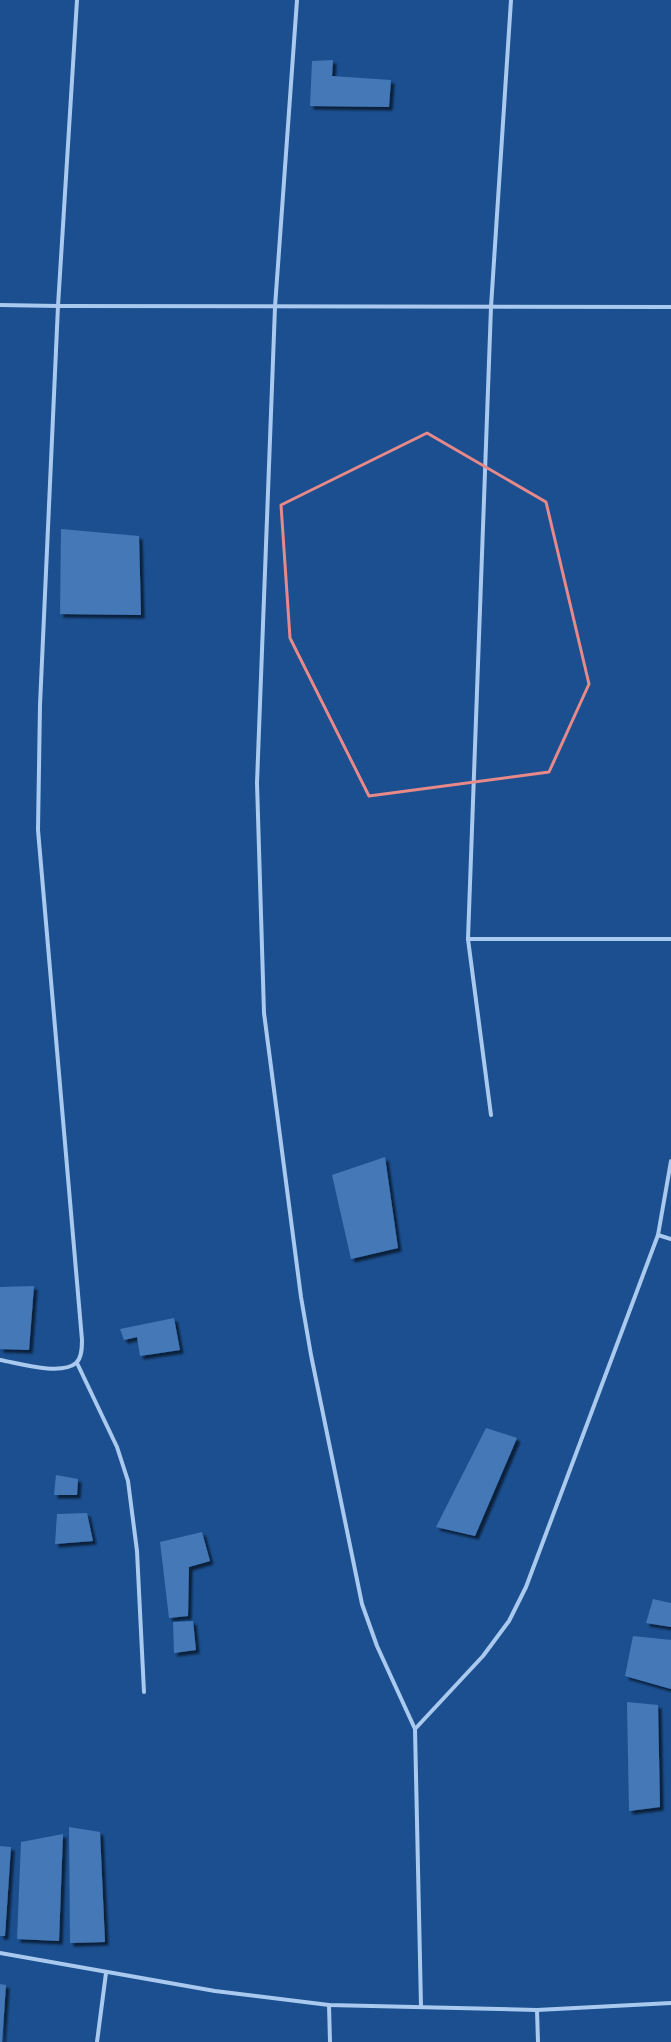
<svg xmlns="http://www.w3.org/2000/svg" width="671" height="2042" font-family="'Fira Sans Condensed',sans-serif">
	<defs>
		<filter id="shadow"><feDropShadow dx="3.5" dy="3.5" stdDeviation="1" flood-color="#0009"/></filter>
	</defs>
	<rect width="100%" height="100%" fill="#1b4f8f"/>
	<g fill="#4478b7" filter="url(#shadow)">
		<polygon points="333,60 332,76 391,80 389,107 310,106 312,61"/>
		<polygon points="61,529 139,536 141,615 60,614"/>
		<polygon points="385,1157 398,1248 351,1259 332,1175"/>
		<polygon points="34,1286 29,1350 0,1349 0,1287"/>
		<polygon points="174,1318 180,1350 140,1356 137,1337 124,1340 120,1329"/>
		<polygon points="486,1428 517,1438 475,1536 436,1527"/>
		<polygon points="56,1475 78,1479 77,1495 54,1495"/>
		<polygon points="87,1513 93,1541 55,1544 57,1514"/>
		<polygon points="202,1532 210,1561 189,1567 188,1616 169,1618 160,1542"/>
		<polygon points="653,1599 671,1603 671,1627 646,1623"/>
		<polygon points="193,1621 196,1650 174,1653 173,1622"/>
		<polygon points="633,1636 671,1640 671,1689 625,1676"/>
		<polygon points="627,1702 658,1705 660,1807 629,1811"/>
		<polygon points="69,1827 100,1832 105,1942 70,1943"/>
		<polygon points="63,1834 59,1941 17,1939 21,1842"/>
		<polygon points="0,1846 11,1847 5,1936 0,1936"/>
		<polygon points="0,1984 6,1985 2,2042 0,2042"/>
	</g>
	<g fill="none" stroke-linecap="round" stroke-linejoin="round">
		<g stroke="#a9c9ee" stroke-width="4">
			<polyline points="297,0 275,307 257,783 264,1013 301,1297 311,1355 362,1604 377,1646 415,1729 421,2006"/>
			<polyline points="0,305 58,306 671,307"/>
			<polyline points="468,939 671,939"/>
			<polyline points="491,1115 468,939 491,307 511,0"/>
			<polyline points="658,1235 671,1239"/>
			<path d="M0 1360C18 1363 61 1376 76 1363 82 1358 82 1347 82 1340L38 830 40 705 58 306 77 0"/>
			<polyline points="77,1363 117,1447 128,1481 137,1551 144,1692"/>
			<polyline points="415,1729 483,1656 509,1621 526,1587 658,1235 671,1161"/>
			<polyline points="0,1953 215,1991 329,2005 537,2010 671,2003"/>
			<polyline points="329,2005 330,2042"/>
			<polyline points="537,2010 538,2042"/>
			<polyline points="97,2042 106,1973"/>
		</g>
	</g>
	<path fill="none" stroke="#e88989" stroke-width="3" stroke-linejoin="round" d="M427 433 546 502 589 684 549 772 369 796 290 638 281 505Z"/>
</svg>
